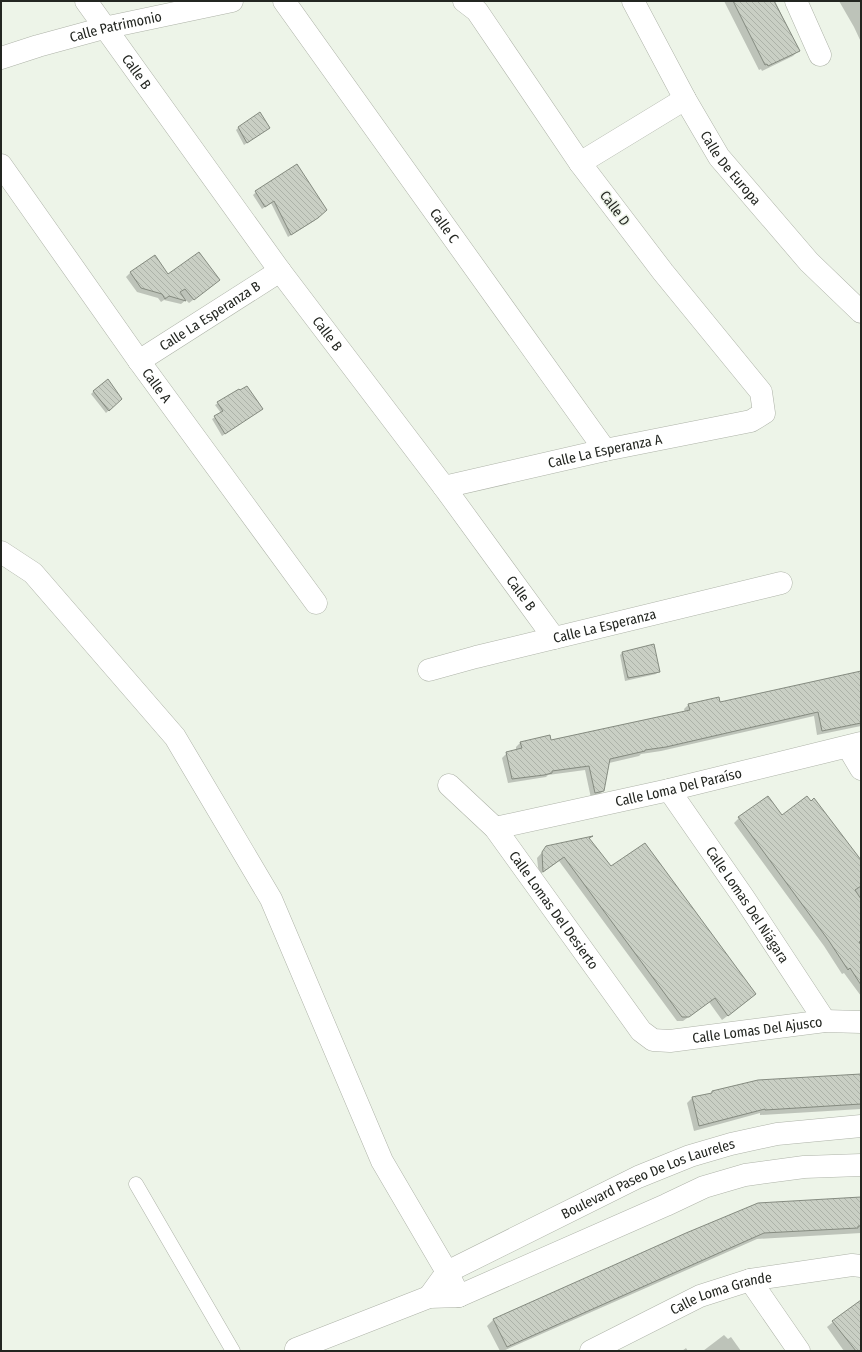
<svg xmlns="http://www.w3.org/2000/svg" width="862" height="1352" font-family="'Fira Sans Condensed',sans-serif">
	<defs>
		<pattern id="building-back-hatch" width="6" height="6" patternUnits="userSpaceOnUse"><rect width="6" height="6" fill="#c9cfc4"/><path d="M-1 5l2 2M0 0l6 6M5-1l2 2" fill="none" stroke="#acb2a8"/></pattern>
	</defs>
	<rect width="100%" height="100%" fill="#edf4e8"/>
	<g fill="#0003">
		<polygon points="724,1 775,1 799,50 793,56 762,71 761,69 759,70"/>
		<polygon points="839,1 861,1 861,42 854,27"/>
		<polygon points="239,127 266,130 244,145 236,130"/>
		<polygon points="256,192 326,210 314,221 288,237 271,203 262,209 253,195"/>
		<polygon points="130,273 168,276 214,284 189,303 186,300 181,304 164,300 161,302 158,298 137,292 126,277"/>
		<polygon points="94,391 118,402 106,413 91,394"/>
		<polygon points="218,403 258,412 222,436 212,419 221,413 215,405"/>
		<polygon points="623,652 659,671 656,674 625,681 620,655"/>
		<polygon points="861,672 861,726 817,735 814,716 661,751 641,754 639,756 609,763 603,791 598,796 591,798 585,770 548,775 546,777 508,783 502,758 507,753 516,751 516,747 520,743 550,742 685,712 684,709 689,704 719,703"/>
		<polygon points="782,816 861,863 861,996 844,973 842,974 824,946 734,823 739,818"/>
		<polygon points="588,839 611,868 750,999 722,1020 709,1002 683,1021 677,1021 559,861 539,875 537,858 547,847"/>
		<polygon points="861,1076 861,1109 760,1115 760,1113 694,1131 687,1103 692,1098 710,1095 712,1092"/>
		<polygon points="861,1198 861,1233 757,1239 503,1351 500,1351 487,1326 493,1320"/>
		<polygon points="861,1309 861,1351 844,1351 827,1327 833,1322"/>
		<polygon points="724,1335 728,1339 731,1337 741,1351 703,1351"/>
		<polygon points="686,1348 688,1351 682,1351"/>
	</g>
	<g fill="url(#building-back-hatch)" stroke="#858b80">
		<polygon points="733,1 774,1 800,51 768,66 767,64 765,65"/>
		<polygon points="260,112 270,128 247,143 238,127"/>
		<polygon points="297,164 327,210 318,218 291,235 274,201 265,207 255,191"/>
		<polygon points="199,252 220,280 194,300 185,289 180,292 186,301 169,296 165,299 162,294 141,288 130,272 155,255 168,274"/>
		<polygon points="108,379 122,399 109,411 93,391"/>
		<polygon points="247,386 263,409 225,434 214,416 223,411 217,402 239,389 240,390"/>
		<polygon points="654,644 660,672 628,678 622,652"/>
		<polygon points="861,671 861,723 822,731 818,712 666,747 645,750 645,751 610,759 604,791 595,793 589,766 552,771 552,773 544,775 512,779 506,752 522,748 520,742 550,735 551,740 690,710 688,704 719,697 720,702"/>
		<polygon points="768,796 782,815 807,796 811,801 814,798 861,860 861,886 855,890 861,899 861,941 859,942 861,945 861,985 850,968 848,970 829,941 738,817"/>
		<polygon points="593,836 589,838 611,866 645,843 756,994 728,1016 715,998 689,1017 682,1017 564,857 543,872 542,852 546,846"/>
		<polygon points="861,1074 861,1104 765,1110 765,1109 699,1126 692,1097 712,1093 712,1091 758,1080"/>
		<polygon points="861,1197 861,1226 858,1226 858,1228 764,1233 507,1347 493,1319 686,1233 758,1203"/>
		<polygon points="861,1300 861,1351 856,1351 832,1321"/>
	</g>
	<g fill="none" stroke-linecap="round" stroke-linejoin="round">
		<defs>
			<polyline id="service" points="136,1184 233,1351"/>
			<g id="minor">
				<path id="s1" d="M86 1 280 271 444 487 554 638"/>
				<path id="s2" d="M284 1 605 450"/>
				<path id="s3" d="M633 1 685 99 719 157 809 262 861 312"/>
				<polyline points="796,1 820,55"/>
				<path id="s4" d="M1 58 38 46 104 28 232 1"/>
				<polyline points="580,163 685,99"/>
				<path id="s5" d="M1 165 139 361 316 603"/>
				<path id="s6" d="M139 361 280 271"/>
				<path id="s7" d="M444 487 605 450 751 421 764 413 761 392 663 272 580 163 477 11 464 1"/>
				<polyline points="1,552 33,573 175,737 271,899 382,1161 447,1272 459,1296"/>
				<path id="s8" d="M429 670 476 657 781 583"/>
				<polyline points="848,747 861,769"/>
				<path id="s9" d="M449 785 495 828 641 1031 653 1040 670 1041 825 1021 861 1022"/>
				<path id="s10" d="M669 790 744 898 825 1021"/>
				<path id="s11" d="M495 828 669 790 861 743"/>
				<polyline points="750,1280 799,1351"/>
				<path id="s12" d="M591 1351 700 1296 750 1280 852 1265 861 1266"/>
			</g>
			<g id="tertiary">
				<path id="s13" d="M429 1297 447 1272 638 1177 690 1156 731 1144 777 1134 861 1126"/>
				<polyline points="296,1349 429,1297 459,1296 666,1205 704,1187 745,1175 804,1167 861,1165"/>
			</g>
		</defs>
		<use href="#service" stroke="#aeb3a8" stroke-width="15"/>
		<use href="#minor" stroke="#aeb3a8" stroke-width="23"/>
		<use href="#tertiary" stroke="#aeb3a8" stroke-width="23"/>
		<use href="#service" stroke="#fff" stroke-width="14"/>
		<use href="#minor" stroke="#fff" stroke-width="22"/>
		<use href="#tertiary" stroke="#fff" stroke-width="22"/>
	</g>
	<g text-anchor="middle" stroke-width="3" stroke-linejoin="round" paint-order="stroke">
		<g font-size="14" fill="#232621" stroke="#edf4e8">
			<text dy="5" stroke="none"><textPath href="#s4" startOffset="119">Calle Patrimonio</textPath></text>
			<text dy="5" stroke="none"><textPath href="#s1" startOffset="87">Calle B</textPath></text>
			<text dy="5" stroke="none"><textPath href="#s3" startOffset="194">Calle De Europa</textPath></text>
			<text transform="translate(615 208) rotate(53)" y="5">Calle D</text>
			<text dy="5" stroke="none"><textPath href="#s2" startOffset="276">Calle C</textPath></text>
			<text dy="5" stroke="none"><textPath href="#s6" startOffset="84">Calle La Esperanza B</textPath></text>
			<text dy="5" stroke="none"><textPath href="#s1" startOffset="411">Calle B</textPath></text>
			<text dy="5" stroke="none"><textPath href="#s5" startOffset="270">Calle A</textPath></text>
			<text dy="5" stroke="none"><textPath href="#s7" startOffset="165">Calle La Esperanza A</textPath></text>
			<text dy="5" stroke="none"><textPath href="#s1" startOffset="735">Calle B</textPath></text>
			<text dy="5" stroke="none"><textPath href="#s8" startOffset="181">Calle La Esperanza</textPath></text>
			<text dy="5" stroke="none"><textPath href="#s11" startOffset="188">Calle Loma Del Paraíso</textPath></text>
			<text dy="5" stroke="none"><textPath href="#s10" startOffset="139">Calle Lomas Del Niágara</textPath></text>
			<text dy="5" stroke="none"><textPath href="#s9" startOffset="164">Calle Lomas Del Desierto</textPath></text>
			<text dy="5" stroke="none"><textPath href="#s9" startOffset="433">Calle Lomas Del Ajusco</textPath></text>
			<text dy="5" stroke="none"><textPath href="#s13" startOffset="253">Boulevard Paseo De Los Laureles</textPath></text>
			<text dy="5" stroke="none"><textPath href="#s12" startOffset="143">Calle Loma Grande</textPath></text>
		</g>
	</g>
	<rect width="862" height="1352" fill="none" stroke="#232621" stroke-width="4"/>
</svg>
